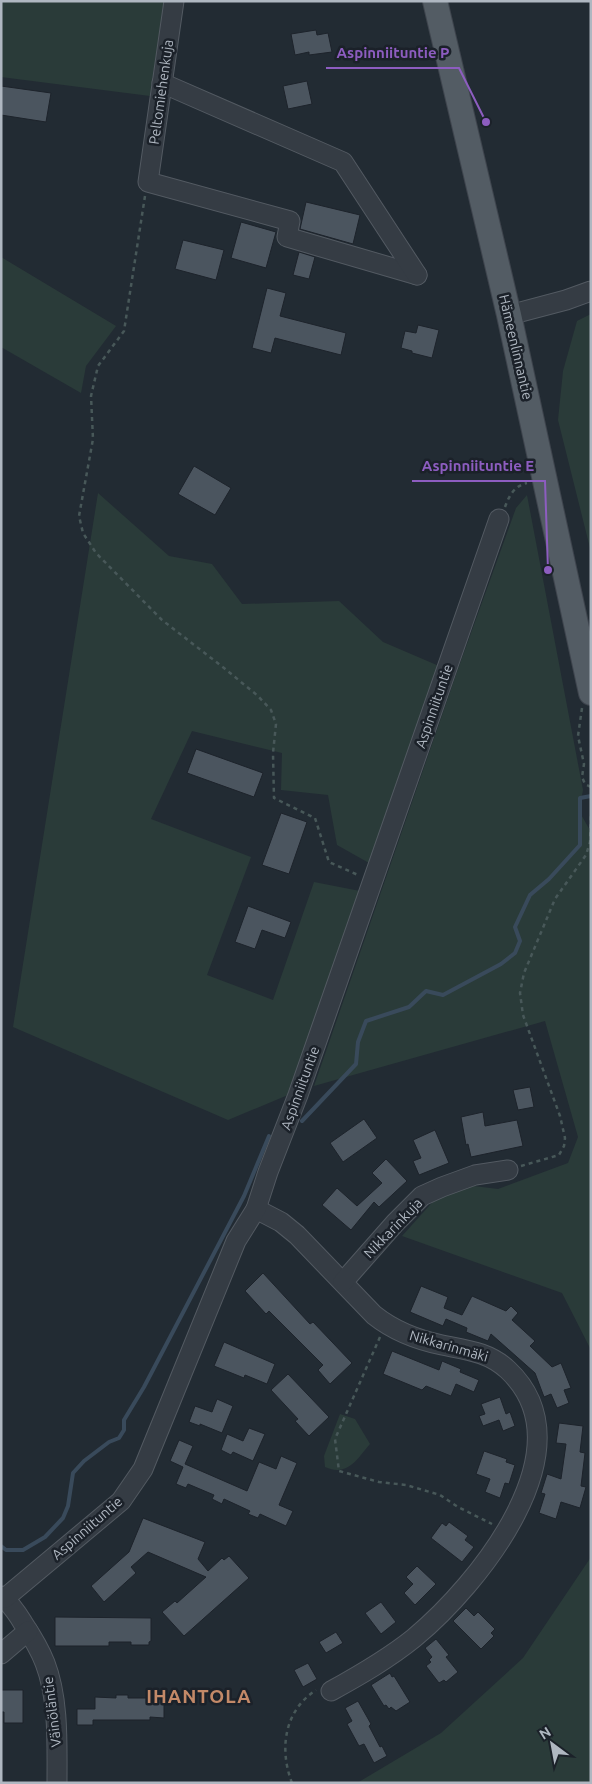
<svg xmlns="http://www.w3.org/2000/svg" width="592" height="1784" font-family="Ubuntu,sans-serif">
	<rect width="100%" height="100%" fill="#222b33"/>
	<g fill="#2a3b39">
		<polygon points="1,1 164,1 150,96 1,77"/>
		<polygon points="1,257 116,326 86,366 81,393 1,347"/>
		<polygon points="591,314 591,552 558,420 563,371 577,321"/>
		<polygon points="98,493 169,556 212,564 242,604 339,601 383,642 439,666 369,863 337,845 328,795 281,790 282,753 192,731 151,819 251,857 207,975 273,1000 314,882 360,891 288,1095 228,1120 13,1027"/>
		<polygon points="527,495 583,790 579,811 591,832 591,1350 562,1293 402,1236 438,1196 474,1186 498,1189 568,1163 578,1137 545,1021 314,1086 458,669 516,508"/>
		<path d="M340 1414 355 1419 370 1444C357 1459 348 1477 325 1467L324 1456Z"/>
		<polygon points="591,1557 591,1783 357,1783 441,1733 523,1658"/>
	</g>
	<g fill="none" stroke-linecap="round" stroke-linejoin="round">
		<g stroke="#394a5b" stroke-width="4">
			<polyline points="302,1121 356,1064 358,1042 366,1021 409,1007 426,991 443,995 501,964 515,953 520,941 515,927 530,895 549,879 580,845 580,798 591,796"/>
			<polyline points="1,1546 6,1550 23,1550 45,1537 63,1518 68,1506 73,1473 84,1461 109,1442 119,1438 124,1430 124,1420 144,1387 244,1196 269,1136"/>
		</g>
	</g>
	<g fill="#4b555f" stroke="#1d232b">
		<polygon points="316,30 317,35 328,33 332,52 309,55 309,52 295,55 291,34"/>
		<polygon points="307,81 312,104 288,109 283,86"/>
		<polygon points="1,86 51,93 46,122 1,115"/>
		<polygon points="306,202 360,215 353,244 300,229"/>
		<polygon points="241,222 276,232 266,268 231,258"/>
		<polygon points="183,240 224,250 216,280 175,269"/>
		<polygon points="299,252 315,257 309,279 293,275"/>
		<polygon points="267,288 286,293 280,316 346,333 341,355 275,338 271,353 252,348"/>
		<polygon points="418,325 439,330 432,358 412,353 412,351 401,348 405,331 416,333"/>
		<polygon points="194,466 231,488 215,515 178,494"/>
		<polygon points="196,749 263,773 254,797 187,773"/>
		<polygon points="281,813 307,822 289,874 262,865"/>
		<polygon points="248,906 291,922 285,938 262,930 255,949 235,942"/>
		<polygon points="530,1087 534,1107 518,1110 513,1090"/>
		<polygon points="483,1112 485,1126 517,1120 523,1146 471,1157 468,1144 466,1145 461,1117"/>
		<polygon points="364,1119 377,1138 343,1162 330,1143"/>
		<polygon points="435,1130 449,1163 419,1175 413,1161 421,1158 413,1140"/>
		<polygon points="386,1159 407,1181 379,1207 374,1202 351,1230 322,1205 337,1188 357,1206 382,1183 372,1173"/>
		<polygon points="263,1273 310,1324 313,1322 352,1363 330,1384 318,1370 323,1365 269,1311 266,1314 245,1291"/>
		<polygon points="421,1286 448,1297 444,1308 462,1315 472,1296 506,1311 511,1306 518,1313 512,1320 535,1341 530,1346 552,1367 561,1363 571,1388 564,1390 569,1403 557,1408 551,1394 544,1397 535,1373 491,1334 488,1341 466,1332 467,1328 446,1319 443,1326 410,1312"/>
		<polygon points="224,1342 275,1364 267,1384 245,1375 244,1378 214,1366"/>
		<polygon points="392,1351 439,1370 442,1361 461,1369 460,1372 479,1380 474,1392 456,1384 451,1396 426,1386 422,1390 383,1374"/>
		<polygon points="288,1374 329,1417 309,1436 295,1421 298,1419 271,1390"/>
		<polygon points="500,1397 506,1414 510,1412 515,1426 503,1431 499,1420 483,1426 479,1416 485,1414 481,1404"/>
		<polygon points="217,1399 233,1406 222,1433 200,1424 200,1426 189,1422 195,1406 212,1412"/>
		<polygon points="559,1423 583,1426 580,1452 585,1453 581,1486 586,1487 580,1508 561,1502 556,1519 539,1513 545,1494 541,1493 547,1474 561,1479 566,1444 556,1443"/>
		<polygon points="249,1428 265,1434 253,1461 233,1452 231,1455 221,1450 227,1434 243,1441"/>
		<polygon points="179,1440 193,1446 185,1464 247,1491 259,1462 276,1469 281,1456 297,1463 279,1505 293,1511 286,1526 260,1514 258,1518 248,1514 250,1511 224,1499 222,1504 212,1499 214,1495 188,1484 186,1488 176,1484 183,1467 170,1461"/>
		<polygon points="484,1451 507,1459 506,1462 515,1465 509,1484 505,1483 500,1498 485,1492 490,1479 476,1474"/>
		<polygon points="143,1518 205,1542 198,1559 208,1571 222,1558 224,1560 229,1556 249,1578 184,1636 162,1612 175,1601 177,1603 206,1577 148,1552 131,1567 136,1573 104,1602 91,1586 129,1552"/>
		<polygon points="449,1522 468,1536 465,1540 474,1547 462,1562 431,1538 442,1523 446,1526"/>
		<polygon points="417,1566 436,1584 415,1605 404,1593 413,1584 406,1577"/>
		<polygon points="381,1602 396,1622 381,1634 365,1613"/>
		<polygon points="466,1608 474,1616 478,1612 495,1629 491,1633 494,1636 481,1649 453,1621"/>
		<polygon points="55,1617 151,1618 151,1641 149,1642 149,1645 131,1645 131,1642 109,1642 109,1646 55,1646"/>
		<polygon points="336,1632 343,1643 326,1653 319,1642"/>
		<polygon points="436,1639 449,1655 446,1657 458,1672 446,1682 444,1680 439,1683 426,1666 431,1662 429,1660 432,1657 425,1648"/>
		<polygon points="308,1663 317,1679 303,1687 294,1670"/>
		<polygon points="390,1673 392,1677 394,1676 410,1702 396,1711 391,1707 389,1709 386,1705 384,1706 371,1685"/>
		<polygon points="1,1690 23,1690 23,1723 4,1723 4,1712 1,1712"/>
		<polygon points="116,1695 128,1695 128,1698 148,1698 148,1695 164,1695 164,1718 150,1717 150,1720 93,1720 93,1725 77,1725 77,1709 95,1709 95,1697 116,1698"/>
		<polygon points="358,1701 371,1724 369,1726 380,1747 382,1746 387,1756 374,1763 364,1744 359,1746 347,1724 352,1721 345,1708"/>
	</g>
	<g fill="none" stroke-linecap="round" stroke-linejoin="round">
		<defs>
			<g id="minor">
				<polyline points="174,1 148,182 290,221 287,237 417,275"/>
				<polyline points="162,83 343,162 417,275"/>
				<polyline points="509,315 566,300 591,291"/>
				<path d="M256 1209 281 1222 297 1235 374 1315C394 1331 418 1340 442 1345 467 1350 489 1352 508 1370 591 1448 477 1586 414 1638 388 1659 360 1675 331 1691"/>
				<polyline points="343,1282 395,1223 422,1196 442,1187 475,1175 508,1170"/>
				<path d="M1 1596C10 1603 17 1613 23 1623 31 1635 40 1650 45 1663 59 1699 57 1745 57 1783"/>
				<polyline points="5,1598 121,1501 143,1469 236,1241 256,1209 268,1172 298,1095 499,519"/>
				<polyline points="1,1654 28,1631"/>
			</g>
			<polyline id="major" points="435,1 509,315 591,693"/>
		</defs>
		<use href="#minor" stroke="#535a62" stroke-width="21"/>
		<use href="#major" stroke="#3f454e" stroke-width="26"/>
		<g stroke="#485859" stroke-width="2.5" stroke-dasharray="4 4" stroke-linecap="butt">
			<polyline points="145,196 124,331 98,366 91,396 93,439 79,516 83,533 96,553 162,620 224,668 258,696 271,710 276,724 273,753 274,798 315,818 329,862 358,875"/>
			<path d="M505 507C509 496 514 486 527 483"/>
			<polyline points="582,708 578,736 584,764 582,777 585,784 591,787"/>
			<polyline points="521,1166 559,1155 564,1146 565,1138 560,1116 523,1015 520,993 524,973 555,899 586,855 590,842 591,813"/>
			<polyline points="380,1337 335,1439 339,1471 379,1482 406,1485 440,1495 458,1507 492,1524"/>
			<path d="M292 1783C279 1749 284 1711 316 1690"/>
		</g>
		<use href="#minor" stroke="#353c44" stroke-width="19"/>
		<use href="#major" stroke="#535c64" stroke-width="24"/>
	</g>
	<g text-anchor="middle" stroke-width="5" stroke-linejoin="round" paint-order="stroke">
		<g font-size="14" fill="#afb7c1" stroke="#1b2129">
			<text transform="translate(161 92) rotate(-82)" y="5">Peltomiehenkuja</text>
			<text transform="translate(516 347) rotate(77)" y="5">Hämeenlinnantie</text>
			<text transform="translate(434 706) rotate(-71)" y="5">Aspinniituntie</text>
			<text transform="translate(300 1088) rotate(-70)" y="5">Aspinniituntie</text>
			<text transform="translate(393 1228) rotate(-46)" y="5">Nikkarinkuja</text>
			<text transform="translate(449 1346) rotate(16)" y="5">Nikkarinmäki</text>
			<text transform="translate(87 1528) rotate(-41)" y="5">Aspinniituntie</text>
			<text transform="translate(52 1712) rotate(-97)" y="5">Väinöläntie</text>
		</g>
		<g font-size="19" font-weight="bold" letter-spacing="1" fill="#c38968" stroke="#1b2129">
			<text x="199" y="1703">IHANTOLA</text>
		</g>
	</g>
	<path fill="none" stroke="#8d5dc0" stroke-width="2" d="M486 122L459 68H326M548 570L545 481H412"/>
	<g fill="#8d5dc0" stroke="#1b2129" stroke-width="2">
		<circle cx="486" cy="122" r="5"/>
		<circle cx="548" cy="570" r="5"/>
	</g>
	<g font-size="15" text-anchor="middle" font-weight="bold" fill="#8d5dc0" stroke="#1b2129" stroke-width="5" stroke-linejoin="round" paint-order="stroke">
		<text x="393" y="58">Aspinniituntie P</text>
		<text x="478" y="471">Aspinniituntie E</text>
	</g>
	<rect width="592" height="1784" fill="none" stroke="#afb7c1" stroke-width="5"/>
	<g transform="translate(552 1744) rotate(328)" stroke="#1b2129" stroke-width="4" paint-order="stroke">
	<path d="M0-4L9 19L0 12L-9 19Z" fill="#afb7c1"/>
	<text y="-8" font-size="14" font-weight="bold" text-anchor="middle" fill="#afb7c1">N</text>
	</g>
</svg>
